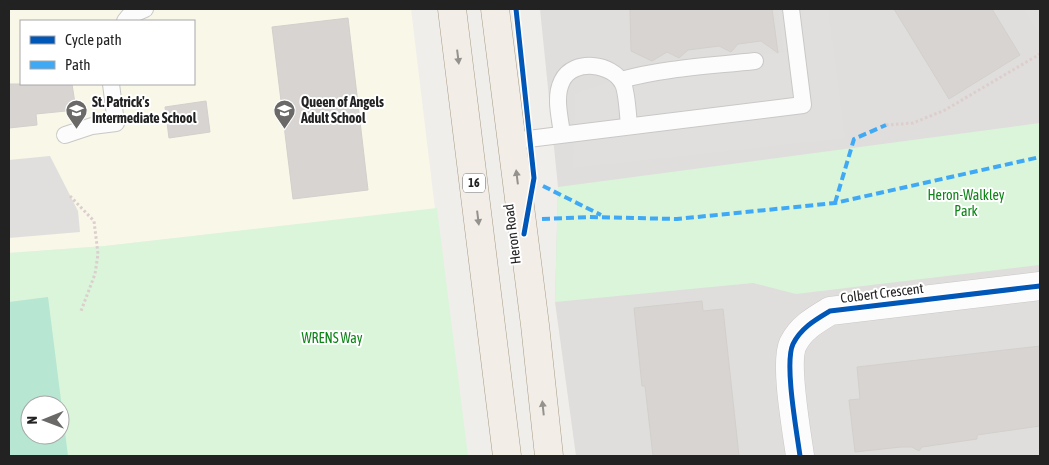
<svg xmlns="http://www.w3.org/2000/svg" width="1049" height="465" font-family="'Asap Condensed',sans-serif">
	<rect width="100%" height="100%" fill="#f0eeeb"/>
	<polygon fill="#dfdedc" points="540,9 1040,9 1040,456 576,456 555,302 558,187"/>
	<path fill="#f8f7e8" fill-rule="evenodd" d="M9 9H411L435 209 105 246 9 253ZM21 21H194V84H21Z"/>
	<g fill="#daf5da" fill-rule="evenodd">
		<polygon points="1040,123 1040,265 796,294 753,283 555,302 558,187"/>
		<path d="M437 208 468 456H9V253L105 246ZM30 405H60V435H30Z"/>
	</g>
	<path fill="#b7e6d2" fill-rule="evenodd" d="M48 297 68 456H9V302ZM30 405H60V435H30Z"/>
	<g fill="#e0dfde">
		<polygon points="778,9 828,9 845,138 573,168 575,94 640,71 784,52"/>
		<polygon points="1024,9 1040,9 1040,35"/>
		<polygon points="50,156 78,211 80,232 9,238 9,160"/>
	</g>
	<g fill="#d7d4d2" stroke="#d3d0cc">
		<polygon points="630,9 772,9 778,53 761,41 738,44 731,52 719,46 688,50 679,58 667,52 652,61 631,51"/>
		<polygon points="894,9 992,9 1020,55 949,99"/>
		<polygon points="348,18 368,190 293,199 272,27"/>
		<polygon points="9,84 72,84 76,110 36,114 37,125 9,128"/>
		<polygon points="206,101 210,132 169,138 165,107"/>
		<polygon points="702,301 703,311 723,309 739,456 653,456 645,386 642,386 634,308"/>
		<polygon points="1040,346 1040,426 977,435 977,439 922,447 919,451 912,447 901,447 855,452 849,400 860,399 857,367"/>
	</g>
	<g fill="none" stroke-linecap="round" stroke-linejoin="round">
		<defs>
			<g id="service">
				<polyline points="125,21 129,16 145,9"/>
				<path d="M621 80C664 68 710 66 755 61"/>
				<path d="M562 134C560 117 554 97 562 81 573 58 613 63 623 84 627 92 628 116 629 126"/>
				<polyline points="65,135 92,126 116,123 111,84"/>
				<polyline points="512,141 803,105 791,9"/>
			</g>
			<path id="minor" d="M800 456C797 433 784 363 793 344 801 328 815 320 830 311L1040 286"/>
			<g id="primary">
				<polyline points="452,9 507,456"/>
				<polyline points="495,9 535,325 549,456"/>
			</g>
		</defs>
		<use href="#service" stroke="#c9c8c7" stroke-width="18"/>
		<use href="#minor" stroke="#c9c8c7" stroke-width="29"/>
		<use href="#primary" stroke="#a79c86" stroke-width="29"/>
		<g stroke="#dccecd" stroke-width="3" stroke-dasharray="2.5 2.5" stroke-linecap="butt">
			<polyline points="886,125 913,123 945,110 1040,54"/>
			<polyline points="70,196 94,221 98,254 95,274 81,311"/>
		</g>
		<use href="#service" stroke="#fdfcfc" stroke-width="16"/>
		<use href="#minor" stroke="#fdfcfc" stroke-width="28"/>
		<use href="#primary" stroke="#f3ede7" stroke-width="28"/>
		<g stroke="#3fa9f5" stroke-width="4" stroke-dasharray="8 4" stroke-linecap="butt">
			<polyline points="543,186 601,215"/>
			<polyline points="835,203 854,139 886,125"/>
			<polyline points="542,219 589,217 677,219 835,203 1040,157"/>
		</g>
		<defs>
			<g id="cycleway">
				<polyline points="516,9 534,178 524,234"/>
				<path d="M800 456C797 433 784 363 793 344 801 328 815 320 830 311L1040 286"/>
			</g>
		</defs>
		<use href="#cycleway" stroke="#fff" stroke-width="8"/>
		<use href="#cycleway" stroke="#0057b8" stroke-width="5"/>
	</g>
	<defs><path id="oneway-solid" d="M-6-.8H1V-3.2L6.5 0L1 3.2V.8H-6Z" transform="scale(1.25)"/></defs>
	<g fill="#95928e">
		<use href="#oneway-solid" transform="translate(458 57) rotate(83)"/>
		<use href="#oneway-solid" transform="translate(517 177) rotate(-97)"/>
		<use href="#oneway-solid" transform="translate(478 218) rotate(83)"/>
		<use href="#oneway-solid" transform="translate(543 408) rotate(-96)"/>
	</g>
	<defs>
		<symbol id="school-pin" viewBox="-11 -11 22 30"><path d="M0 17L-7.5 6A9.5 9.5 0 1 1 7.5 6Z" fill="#6a6968" stroke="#fff"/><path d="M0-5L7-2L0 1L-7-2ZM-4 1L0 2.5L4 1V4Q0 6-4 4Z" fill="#fff"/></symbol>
	</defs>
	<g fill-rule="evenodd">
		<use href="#school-pin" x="64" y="98" width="25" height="34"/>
		<use href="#school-pin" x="272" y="98" width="25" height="34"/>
	</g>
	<g text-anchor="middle" stroke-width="4" stroke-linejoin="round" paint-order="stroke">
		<rect fill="#fff" stroke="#646464" stroke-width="1" x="463" y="173.5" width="22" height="19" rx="4"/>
		<g font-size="12" font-weight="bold" fill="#222">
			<text x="474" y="187">16</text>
		</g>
		<g font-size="14" font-weight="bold" fill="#222" stroke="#fff" text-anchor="start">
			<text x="92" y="107">St. Patrick's<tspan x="92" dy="16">Intermediate School</tspan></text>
			<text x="301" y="107">Queen of Angels<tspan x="301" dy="16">Adult School</tspan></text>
		</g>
		<g font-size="14" fill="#0c8416" stroke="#fff">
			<text x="966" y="200">Heron-Walkley<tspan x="966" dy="16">Park</tspan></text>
			<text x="332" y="343">WRENS Way</text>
		</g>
		<g font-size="14" fill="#222" stroke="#fff">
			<text transform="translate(512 234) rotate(-97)" y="5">Heron Road</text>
			<text transform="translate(882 293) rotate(-7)" y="5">Colbert Crescent</text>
		</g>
	</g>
	<rect width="1049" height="465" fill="none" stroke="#222222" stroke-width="20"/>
	<rect x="20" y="20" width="175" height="65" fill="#ffffff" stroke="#a7a7a7"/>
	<rect x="30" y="36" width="25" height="8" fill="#0057b8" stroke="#a7a7a7"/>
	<text x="65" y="45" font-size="15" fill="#222222">Cycle path</text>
	<rect x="30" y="61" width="25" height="8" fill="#3fa9f5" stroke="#a7a7a7"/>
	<text x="65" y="70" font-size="15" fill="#222222">Path</text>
	<g transform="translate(45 420) rotate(269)"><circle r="24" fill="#ffffff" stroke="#a7a7a7"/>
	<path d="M0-4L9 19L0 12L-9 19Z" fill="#6a6968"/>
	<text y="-8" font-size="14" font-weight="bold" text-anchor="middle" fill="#222222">N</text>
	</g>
</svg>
